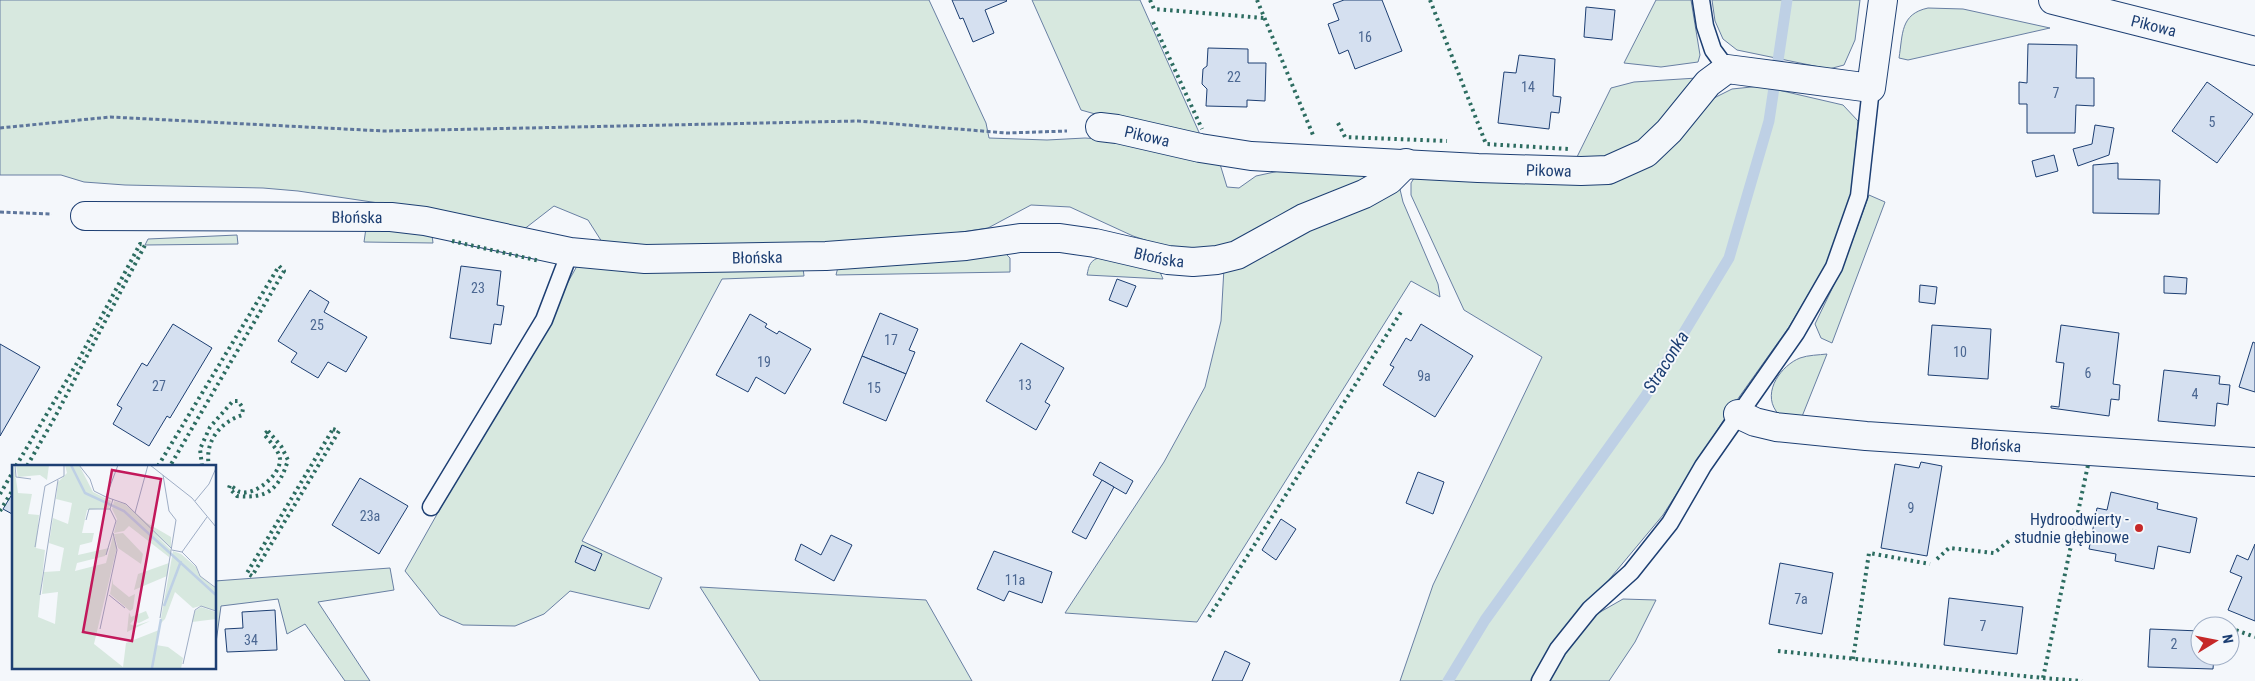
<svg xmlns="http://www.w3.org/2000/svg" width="2255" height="681" font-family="'Roboto Condensed',sans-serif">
	<rect width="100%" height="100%" fill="#f4f7fb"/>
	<g fill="#d7e8df" stroke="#687fa3">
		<polygon points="0,0 929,0 986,123 989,138 1047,140 1085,138 1133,141 1220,164 1227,187 1239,188 1256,176 1279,171 1369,171 1369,181 1227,249 1188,254 1133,236 1070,207 1031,205 988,228 908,240 642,249 602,242 588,220 554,206 523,230 392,205 298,191 263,188 125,185 84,182 61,175 0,175"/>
		<polygon points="1032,0 1140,0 1202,139 1152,130 1081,110"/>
		<polygon points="1656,0 1691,0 1700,55 1698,62 1661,67 1624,63"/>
		<polygon points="1712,0 1860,0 1855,40 1844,65 1829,69 1737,50 1723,39 1715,21"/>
		<path d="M1928 8 1963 9 2050 28 1908 60 1899 58C1903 34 1900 14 1928 8Z"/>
		<polygon points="1697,78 1665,120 1621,157 1574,163 1611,88 1634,82"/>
		<polygon points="1761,86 1843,105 1858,121 1852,193 1827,263 1789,327 1732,407 1663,515 1587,606 1535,681 1400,681 1433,585 1542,357 1464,310 1411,195 1411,183 1418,172 1580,179 1712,99 1732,89"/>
		<polygon points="1399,185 1403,202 1438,284 1440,297 1411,281 1197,622 1065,613 1164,462 1205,387 1221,321 1224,268"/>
		<polygon points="1869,195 1885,202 1832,343 1821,338 1815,324 1843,266"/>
		<polygon points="366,228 432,235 433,243 364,242"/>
		<polygon points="237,235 238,244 145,245 148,239"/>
		<polygon points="1006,254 1010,258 1010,272 836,275 838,267"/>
		<path d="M1101 257 1160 272 1163 279 1087 275C1089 265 1090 260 1101 257Z"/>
		<polygon points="577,266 803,268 804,276 722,279 582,541 662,578 649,609 570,591 544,614 515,626 463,625 440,615 405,571"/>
		<path d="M1827 354 1799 424C1791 421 1781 419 1776 411 1762 391 1782 365 1800 358 1808 355 1819 355 1827 354Z"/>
		<polygon points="390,568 394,590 318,602 370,681 345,681 305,624 287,634 278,599 221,606 215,650 215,581"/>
		<polygon points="700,587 926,600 972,681 760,681"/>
		<polygon points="1623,599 1656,600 1635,642 1609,681 1547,681 1563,651 1595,615"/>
	</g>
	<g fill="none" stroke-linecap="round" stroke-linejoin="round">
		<polyline stroke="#bed0e5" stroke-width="11" points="1448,681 1485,620 1645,397 1729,258 1769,121 1787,0"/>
	</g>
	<g fill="#d5e0f0" stroke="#1d3f73">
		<polygon points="952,0 1006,0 1007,1 985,10 994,33 973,42 963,18 960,19"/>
		<polygon points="1344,0 1382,0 1402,51 1355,69 1348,50 1339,54 1328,24 1339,20 1333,4"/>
		<polygon points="1586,7 1615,10 1612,40 1584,37"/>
		<polygon points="2028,44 2077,45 2076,78 2094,78 2094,106 2076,105 2075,133 2027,133 2027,104 2019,104 2019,82 2027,83"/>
		<polygon points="1208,48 1248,49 1248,63 1266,63 1265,101 1247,100 1247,107 1206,106 1207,89 1202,84 1203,69 1207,66"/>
		<polygon points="1519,55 1555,59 1553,96 1561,97 1559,113 1551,112 1549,129 1498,123 1504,72 1516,73"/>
		<polygon points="2207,82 2253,114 2217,163 2172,131"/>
		<polygon points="2095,125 2114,128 2109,155 2078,166 2073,149 2092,144"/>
		<polygon points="2054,155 2058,171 2036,177 2032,161"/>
		<polygon points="2118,163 2118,179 2160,180 2159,214 2093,213 2093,165"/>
		<polygon points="461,266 501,271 497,305 504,306 501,325 494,324 491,344 450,338"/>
		<polygon points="2164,276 2187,278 2186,294 2164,293"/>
		<polygon points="1117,279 1136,286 1127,307 1109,300"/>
		<polygon points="1920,285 1937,287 1935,304 1919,302"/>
		<polygon points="310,290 329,302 324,312 367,337 346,372 328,362 318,378 291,362 297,353 278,341"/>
		<polygon points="880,313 918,329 909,350 915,352 906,374 862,356"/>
		<polygon points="750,314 767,324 765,327 777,334 779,331 811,349 785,394 756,377 748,392 716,375"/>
		<polygon points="173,324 212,348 170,418 167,416 149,446 113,424 122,408 117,405 142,363 147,366"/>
		<polygon points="1421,324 1473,356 1435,417 1383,385 1394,367 1390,365 1406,338 1411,341"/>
		<polygon points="1932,325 1991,329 1988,379 1928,375"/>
		<polygon points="2061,325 2119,333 2113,384 2120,385 2119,400 2111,399 2109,416 2051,408 2051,406 2059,407 2064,363 2056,362"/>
		<polygon points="2253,342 2255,343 2255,392 2239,387"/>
		<polygon points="1021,343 1064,368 1045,402 1050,405 1036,430 986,401"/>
		<polygon points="0,344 40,367 0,436"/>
		<polygon points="862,356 906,374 886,421 843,403"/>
		<polygon points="2164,370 2220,376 2219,384 2230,385 2228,405 2217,403 2215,426 2158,421"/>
		<polygon points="1100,462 1133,481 1126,494 1093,475"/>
		<polygon points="1921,462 1942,466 1927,556 1881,548 1895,464 1919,468"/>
		<polygon points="1418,472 1444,482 1433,514 1406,503"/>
		<polygon points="360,478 408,506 379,554 332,525"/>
		<polygon points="1102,480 1114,487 1086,539 1072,532"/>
		<polygon points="14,491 14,515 3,509"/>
		<polygon points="2111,492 2158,503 2157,509 2197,518 2190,553 2158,546 2154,569 2115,561 2116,554 2089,549 2097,508 2107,510"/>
		<polygon points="1281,519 1296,529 1276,560 1262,550"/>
		<polygon points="831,535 852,545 834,581 795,560 801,544 821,555"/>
		<polygon points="2255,544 2255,621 2228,610 2242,577 2230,572 2237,555 2248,560"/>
		<polygon points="582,545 602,554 595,571 575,562"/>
		<polygon points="994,551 1052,572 1042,603 1009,591 1004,601 977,589"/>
		<polygon points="1780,563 1833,573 1822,634 1769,624"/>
		<polygon points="1949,598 2023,607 2017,654 1944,645"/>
		<polygon points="275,610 277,650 227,652 225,629 243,628 242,612"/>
		<polygon points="2150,629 2200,631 2200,656 2214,656 2213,669 2148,667"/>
		<polygon points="1225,651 1250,663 1242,681 1212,681"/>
	</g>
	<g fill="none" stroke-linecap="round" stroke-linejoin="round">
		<defs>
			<g id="lane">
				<polyline points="1701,0 1705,26 1713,50 1727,69"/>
				<polyline points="431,507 544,320 570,252"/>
				<polyline points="1540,681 1558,649 1590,609 1631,572 1670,523 1703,466 1796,333 1834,267 1859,196 1871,88"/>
			</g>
			<g id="street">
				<path id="s1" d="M2053 0 2255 51"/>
				<path id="s2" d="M1100 127 1117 129 1200 148 1251 156 1478 168 1581 171 1608 170 1646 153 1669 131 1708 83 1727 69 1871 88 1883 0"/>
				<path id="s3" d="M85 216 391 217 425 221 570 252 645 259 826 256 966 246 1020 238H1060L1095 243 1168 260 1193 262 1217 260 1237 255 1304 218 1364 194 1389 180 1406 163"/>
				<path id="s4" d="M1738 414 1755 422 1776 427 1866 436 2255 462"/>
			</g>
		</defs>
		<use href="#lane" stroke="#1d3f73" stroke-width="19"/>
		<use href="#street" stroke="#1d3f73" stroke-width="30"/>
		<g stroke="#5e769c" stroke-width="3" stroke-dasharray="4 2.5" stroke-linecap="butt">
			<polyline points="0,128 110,117 384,131 858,121 1007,133 1067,131"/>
			<polyline points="0,212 52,214"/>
		</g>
		<use href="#lane" stroke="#f4f7fb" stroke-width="16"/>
		<use href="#street" stroke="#f4f7fb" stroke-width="28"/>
		<g stroke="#2c6c60" stroke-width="4" stroke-dasharray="2.5 4" stroke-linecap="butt">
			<polyline points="1150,0 1154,9 1264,18"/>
			<polyline points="1257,0 1313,135"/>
			<polyline points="1430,0 1486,144 1568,149"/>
			<polyline points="1153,22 1202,129"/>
			<polyline points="1338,123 1345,137 1447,141"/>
			<polyline points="452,241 540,261"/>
			<polygon points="333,429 339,431 252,576 247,573"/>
			<path d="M268 431 281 446 288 460C279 489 268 499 237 496L229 488 230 485C233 487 237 491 240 492 255 496 280 475 280 460 280 451 269 441 264 434Z"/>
			<polyline points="16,466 77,363 140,244 145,245 55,417 27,466"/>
			<polyline points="158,466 279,266 284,271 170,466"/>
			<path d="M202 466 200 449 210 427 233 401H238L243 408 242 415C221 422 204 441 209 466"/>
			<polyline points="0,494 14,470"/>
			<polyline points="0,511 14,488"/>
			<polyline points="1937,559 1949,548 1994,553 2010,540"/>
			<polyline points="1209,617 1401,312"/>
			<polyline points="2230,628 2255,637"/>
			<polyline points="1778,651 2043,678 2088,465"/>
			<polyline points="1853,659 1869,553 1930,564"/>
			<polyline points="2043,678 2082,681"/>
		</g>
	</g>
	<circle fill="#c62828" stroke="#f4f7fb" stroke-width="2" cx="2139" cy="528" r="5"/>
	<g text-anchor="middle" stroke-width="4" stroke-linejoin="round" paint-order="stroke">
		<g font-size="14" fill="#4b6792">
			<text x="1365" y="42">16</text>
			<text x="1234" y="82">22</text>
			<text x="1528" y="92">14</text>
			<text x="2056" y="98">7</text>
			<text x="2212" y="127">5</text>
			<text x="478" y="293">23</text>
			<text x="317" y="330">25</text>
			<text x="891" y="345">17</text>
			<text x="1960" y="357">10</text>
			<text x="764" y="367">19</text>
			<text x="2088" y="378">6</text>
			<text x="1424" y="381">9a</text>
			<text x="1025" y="390">13</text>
			<text x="159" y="391">27</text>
			<text x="874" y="393">15</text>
			<text x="2195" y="399">4</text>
			<text x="1911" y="513">9</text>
			<text x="370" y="521">23a</text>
			<text x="1015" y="585">11a</text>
			<text x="1801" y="604">7a</text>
			<text x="1983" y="631">7</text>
			<text x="251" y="645">34</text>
			<text x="2174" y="649">2</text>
		</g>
		<g font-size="16" fill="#1d3f73" stroke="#f4f7fb">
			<text dy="6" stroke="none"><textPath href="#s1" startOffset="104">Pikowa</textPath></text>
			<text dy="6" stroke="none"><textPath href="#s2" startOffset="48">Pikowa</textPath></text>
			<text dy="6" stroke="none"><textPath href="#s2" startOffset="452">Pikowa</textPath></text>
			<text dy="6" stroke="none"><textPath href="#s3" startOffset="272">Błońska</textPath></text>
			<text dy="6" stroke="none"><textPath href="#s3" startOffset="1081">Błońska</textPath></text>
			<text dy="6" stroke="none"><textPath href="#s3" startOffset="676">Błońska</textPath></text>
			<text dy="6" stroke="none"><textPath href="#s4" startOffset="261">Błońska</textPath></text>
		</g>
		<g font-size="16" fill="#1d3f73" stroke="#f4f7fb" text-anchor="end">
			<text x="2129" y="525">Hydroodwierty -<tspan x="2129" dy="18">studnie głębinowe</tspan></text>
		</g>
		<g font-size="18" font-style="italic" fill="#1d3f73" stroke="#f4f7fb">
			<text transform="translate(1666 362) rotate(-58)" y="6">Straconka</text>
		</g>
	</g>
	<g transform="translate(12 465)">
		<rect width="204" height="204" fill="#f4f7fb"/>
		<path d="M4 0H37L35 15 28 10 6 12ZM53 0H67L81 27 99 36 97 43 75 45 70 68H82L80 77 68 80 66 90 97 83 93 91 65 98 63 106 94 98 101 71 105 82 82 179 111 202 114 178 147 165 144 180 156 182 171 193 169 204H0V2L2 1 6 28 20 29 16 49 27 50 24 83 33 85 26 152 43 159 46 127 30 129 32 107 48 106 52 83 37 78 41 53 56 59 60 38 44 34 46 17 55 8ZM102 36 113 39 135 58 159 72V83L144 70 159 85 157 92 117 61 112 66 102 68 105 54 100 44ZM111 68 131 89 129 99 106 83 102 69ZM161 86 169 89 184 102 187 110 204 124V146L188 141 181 143 163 127 153 154 148 159ZM157 98 155 111 122 125 126 109ZM101 113V119L117 132 123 129 121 144 118 146 98 129ZM189 142 204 147V154L180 157 183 146ZM134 146 137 153 127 158 124 157 125 151 118 159 122 161 138 156 115 167 117 147 119 152Z" fill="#d7e8df"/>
		<path fill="none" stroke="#bed0e5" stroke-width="2.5" d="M59 0 73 28 112 46 204 130M152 141 169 96M140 203 149 154"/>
		<path fill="none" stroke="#9eadc5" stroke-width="1" d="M3 0 4 12 19 14M67 0 78 14 82 26 94 32M106 0 94 32 114 39 160 84M138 0 180 33 204 62M183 36 197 19 204 3M123 48 136 0M74 55 77 44H98M23 82 33 21 52 11V0M160 85 170 87 184 101 188 111 204 123M170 87 195 52M94 90 104 56 98 44 101 34M28 130 46 15M97 130 113 143M148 153 164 55 157 46 151 10M88 164 105 85 101 68M171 199 183 145 189 141 204 146"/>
		<path fill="#c2185b" fill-opacity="0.15" stroke="#c2185b" stroke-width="2.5" d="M100 5 149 14 120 176 71 167Z"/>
		<rect width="204" height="204" fill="none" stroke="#1d3f73" stroke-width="2.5"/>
	</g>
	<g transform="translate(2215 641) rotate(80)"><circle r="24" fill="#f4f7fb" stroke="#9eadc5"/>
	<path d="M0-4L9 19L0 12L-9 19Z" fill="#c62828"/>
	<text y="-8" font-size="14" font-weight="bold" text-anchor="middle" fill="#1d3f73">N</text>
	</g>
</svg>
